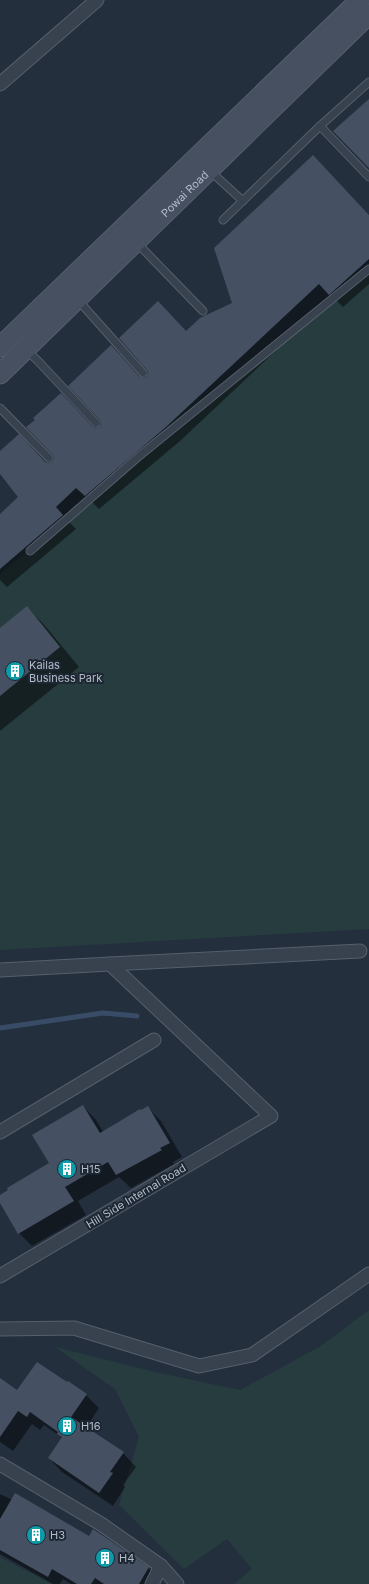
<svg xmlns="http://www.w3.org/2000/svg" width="369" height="1584" font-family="Inter,sans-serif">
	<rect width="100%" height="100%" fill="#242f3e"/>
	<g fill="#263c3f">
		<polygon points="369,264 369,929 0,950 0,574"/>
		<polygon points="369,1310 369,1584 234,1584 252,1569 227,1539 184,1569 119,1505 139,1437 115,1389 55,1347 155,1372 240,1390 321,1346"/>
		<polygon points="0,1557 52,1584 0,1584"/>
	</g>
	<g fill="#0007">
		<polygon points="313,156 369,215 369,284 343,307 333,297 180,441 99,509 90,500 68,521 76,529 7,587 0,580 0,513 1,514 20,497 0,473 0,452 48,464 53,463 93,428 97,429 100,427 111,346 141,378 144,379 147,377 186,332 233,304"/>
		<polygon points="27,607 46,627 79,667 0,731 0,629"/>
		<polygon points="83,1106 96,1120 103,1132 148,1108 161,1121 182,1157 173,1162 174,1164 131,1188 119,1177 78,1201 86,1215 32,1246 19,1233 0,1201 0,1196 50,1163"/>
		<polygon points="0,1380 18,1392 86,1395 99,1408 86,1428 123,1453 136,1467 123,1485 125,1487 113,1506 62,1472 49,1458 63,1438 44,1425 40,1430 32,1424 13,1451 0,1442"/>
		<polygon points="0,1494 90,1537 94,1530 148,1568 159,1579 156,1584 71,1584 63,1579 60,1584 53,1584 0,1554"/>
	</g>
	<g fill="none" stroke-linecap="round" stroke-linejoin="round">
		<polyline stroke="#394c67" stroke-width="5" points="0,1028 103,1013 137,1016"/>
	</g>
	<g fill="#455162">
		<polygon points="369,99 369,168 333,131"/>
		<polygon points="313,155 369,215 369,259 329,295 319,284 166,427 85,496 76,488 56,507 63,515 0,569 0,514 18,497 0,474 0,451 19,434 45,462 48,463 52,462 54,459 53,455 26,427 35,420 33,418 61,393 92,426 95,428 99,427 101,424 100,420 68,386 111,345 139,376 144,378 147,376 148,372 147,370 119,338 158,301 186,331 200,318 232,303 214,248"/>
		<polygon points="27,606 60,647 0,696 0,628"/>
		<polygon points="83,1105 100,1133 140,1109 141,1110 148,1106 170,1143 160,1148 162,1150 116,1175 108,1162 65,1187 74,1201 18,1234 0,1203 0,1195 8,1190 7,1188 49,1163 32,1135"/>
		<polygon points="37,1362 67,1382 68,1381 87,1394 71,1417 124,1452 110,1472 113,1473 99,1493 48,1458 62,1437 57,1434 58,1432 30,1412 27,1417 18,1411 0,1437 0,1378 17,1390"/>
		<polygon points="15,1493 89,1536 93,1529 149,1567 139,1584 104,1584 95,1578 91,1584 77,1584 52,1569 48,1577 0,1550 0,1519"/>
	</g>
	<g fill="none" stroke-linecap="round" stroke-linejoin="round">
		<defs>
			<g id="service">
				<polyline points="320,126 369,177"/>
				<polyline points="209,170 243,201"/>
				<polyline points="223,220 320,126 369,82"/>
				<polyline points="136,242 203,311"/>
				<polyline points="77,299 143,373"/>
				<polyline points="26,350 38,361 96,423"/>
				<polyline points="0,408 49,458"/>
				<polyline points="30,551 138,457 369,269"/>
			</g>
			<g id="minor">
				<polyline points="0,84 97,0"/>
				<polyline points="110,964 360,951"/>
				<polyline points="0,970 110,964 271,1116 0,1276"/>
				<polyline points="0,1132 154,1040"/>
				<polyline points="0,1329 74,1328 199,1366 252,1355 369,1274"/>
				<polyline points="0,1464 101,1524 161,1566 177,1584"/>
				<polyline points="152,1584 161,1566"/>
			</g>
			<g id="secondary">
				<polyline points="0,347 360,0"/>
				<path id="s1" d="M0 374 369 14"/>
			</g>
		</defs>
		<use href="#service" stroke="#565f6c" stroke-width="9"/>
		<use href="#minor" stroke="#565f6c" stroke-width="15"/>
		<use href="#secondary" stroke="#565f6c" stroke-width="21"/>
		<use href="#service" stroke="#38414e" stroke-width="7"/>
		<use href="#minor" stroke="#38414e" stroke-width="13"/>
		<use href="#secondary" stroke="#465061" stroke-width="19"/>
	</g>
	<defs>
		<symbol id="building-disc" viewBox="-11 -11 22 22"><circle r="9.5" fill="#0f9aa8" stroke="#1d2633"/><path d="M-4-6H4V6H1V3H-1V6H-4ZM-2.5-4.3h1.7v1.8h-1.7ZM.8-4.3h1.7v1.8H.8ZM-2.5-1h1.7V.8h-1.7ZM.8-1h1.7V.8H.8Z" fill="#fff"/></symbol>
	</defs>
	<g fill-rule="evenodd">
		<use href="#building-disc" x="4" y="660" width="22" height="22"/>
		<use href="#building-disc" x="56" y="1158" width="22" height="22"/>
		<use href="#building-disc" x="56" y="1415" width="22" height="22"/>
		<use href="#building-disc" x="25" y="1524" width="22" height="22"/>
		<use href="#building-disc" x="94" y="1547" width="22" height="22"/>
	</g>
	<g text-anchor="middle" stroke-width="4" stroke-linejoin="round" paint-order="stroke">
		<g font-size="11" fill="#b4bcc9" stroke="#1d2633">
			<text dy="4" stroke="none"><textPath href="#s1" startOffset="258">Powai Road</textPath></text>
			<text transform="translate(136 1196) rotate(-31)" y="4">Hill Side Internal Road</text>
		</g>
		<g font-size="11" fill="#b4bcc9" stroke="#1d2633" text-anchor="start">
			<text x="29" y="669">Kailas<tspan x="29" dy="13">Business Park</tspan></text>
			<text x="81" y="1173">H15</text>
			<text x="81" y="1430">H16</text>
			<text x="50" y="1539">H3</text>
			<text x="119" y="1562">H4</text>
		</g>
	</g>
</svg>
